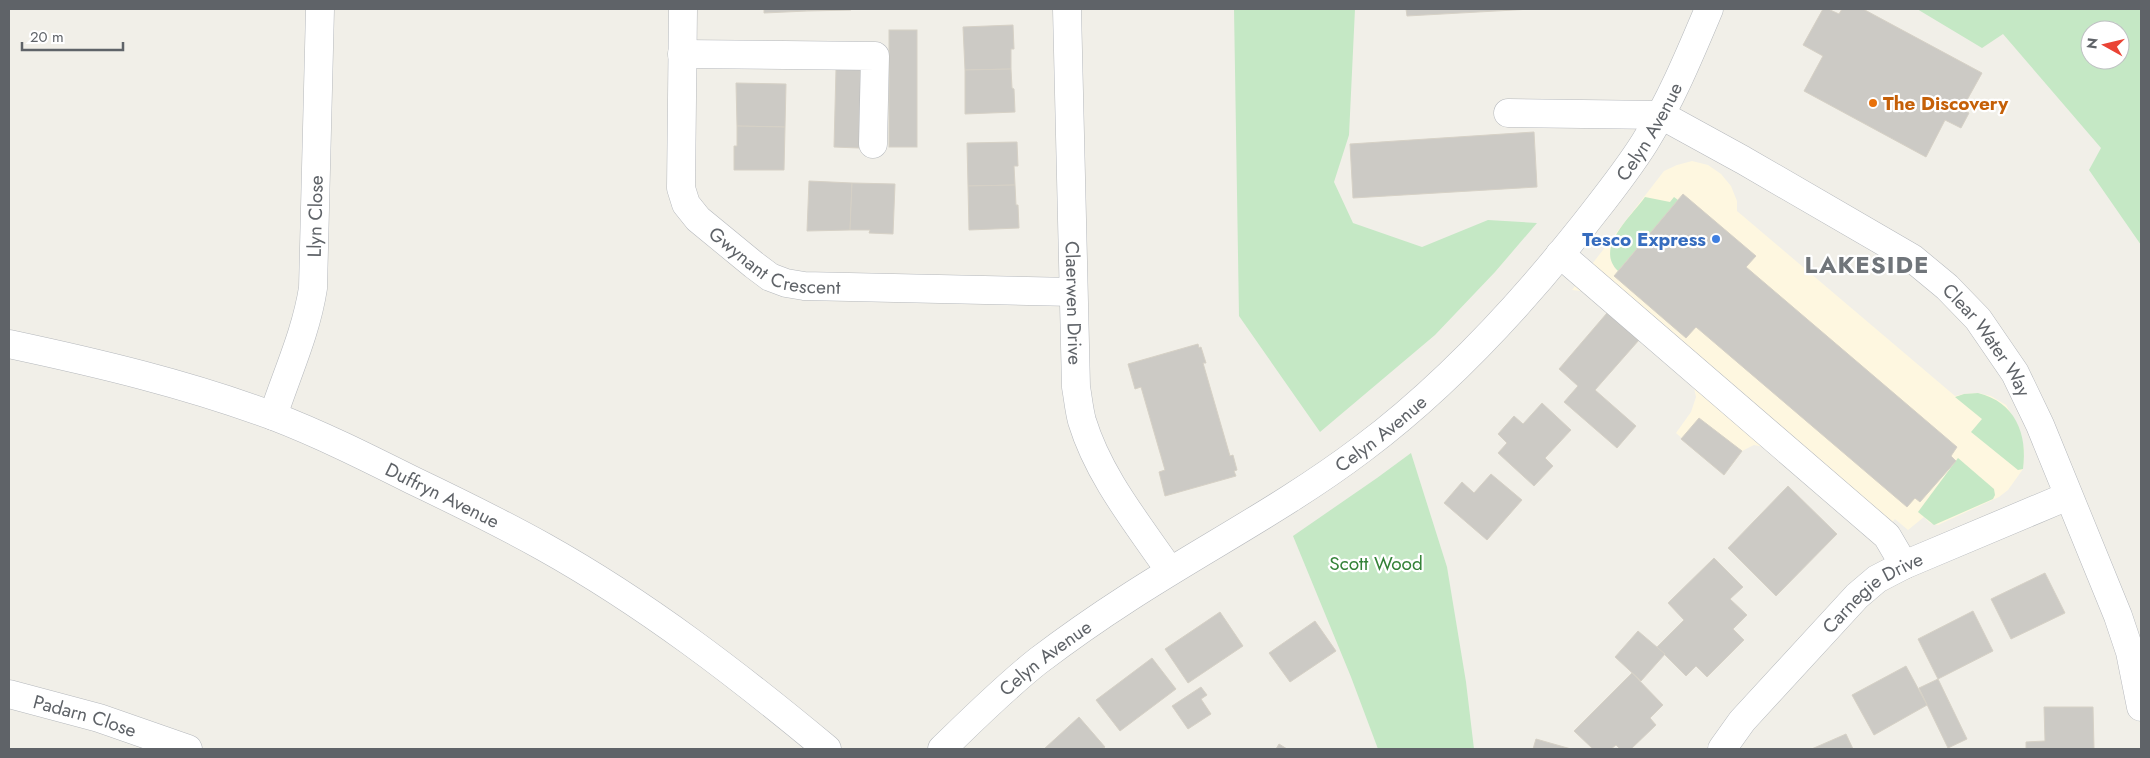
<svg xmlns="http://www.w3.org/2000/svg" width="2150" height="758" font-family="Jost,sans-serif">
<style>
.commercial{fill:#fef7e0}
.green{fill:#c5e8c5;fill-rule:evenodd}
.building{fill:#cccac5;stroke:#d6d1c6}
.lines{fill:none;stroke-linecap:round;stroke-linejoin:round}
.minor-casing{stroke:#b5b8bc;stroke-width:29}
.minor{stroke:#fff;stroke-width:28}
.food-dot{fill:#e8710a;stroke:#fff;stroke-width:2}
.shop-dot{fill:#3f7fe0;stroke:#fff;stroke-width:2}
.labels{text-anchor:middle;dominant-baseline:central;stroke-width:4.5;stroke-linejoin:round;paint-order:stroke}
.food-label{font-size:19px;font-weight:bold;fill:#c56008;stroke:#fff;text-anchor:start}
.street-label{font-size:19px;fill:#5f6368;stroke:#fff}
.shop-label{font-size:19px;font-weight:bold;fill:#366cbe;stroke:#fff;text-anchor:end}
.park-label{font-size:19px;fill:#348238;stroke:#fff}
.district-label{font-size:24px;font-weight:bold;letter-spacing:1px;fill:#70757a;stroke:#fff}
</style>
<rect width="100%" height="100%" fill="#f1efe8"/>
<polygon class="commercial" points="1692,161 1708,165 1721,174 1731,186 1737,201 1737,211 1955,396 1964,394 1978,393 1991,396 2006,405 2015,420 2024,449 2023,469 2008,490 1999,497 1938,525 1930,523 1924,517 1908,530 1895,519 1873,543 1859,525 1764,447 1754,445 1742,451 1724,475 1676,433 1691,412 1696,397 1693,384 1581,291 1572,290 1664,171 1677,165"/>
<g class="green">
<polygon points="1234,9 1355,9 1349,135 1334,182 1353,223 1422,247 1488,220 1537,223 1495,272 1435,335 1320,432 1239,316"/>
<path d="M1917,9H2141V245L2089,170L2101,148L2003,34L1982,48ZM2090,30H2120V60H2090Z"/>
<path d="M1645,197L1670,202L1674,197L1678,200L1618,271C1594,248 1631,217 1645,197Z"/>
<path d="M1978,393C2015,402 2028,434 2023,469L2018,470L1971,432L1982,419L1955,397L1964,394Z"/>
<polygon points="1411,453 1447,567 1466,682 1474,749 1378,749 1351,677 1293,536 1377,478"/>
<polygon points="1958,458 1994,489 1995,495 1993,499 1934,525 1918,512"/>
</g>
<g class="building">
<polygon points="764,9 807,9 807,11 764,13"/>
<polygon points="807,9 851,9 851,10 807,11"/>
<polygon points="1406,9 1532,9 1407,16"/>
<polygon points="1823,9 1828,9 1839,14 1842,9 1863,9 1982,73 1962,109 1969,113 1961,128 1945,120 1926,157 1804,91 1823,56 1803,45"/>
<polygon points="1013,25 1014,49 1011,49 1011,69 965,70 963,27"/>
<rect x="889" y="30" width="28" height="117"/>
<polygon points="836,69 861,69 859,148 834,147"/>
<polygon points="1011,69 1012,88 1014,89 1015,112 965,114 965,70"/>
<polygon points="736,83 786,84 785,127 737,126"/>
<polygon points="737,126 785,127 784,170 734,170 734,146 737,146"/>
<polygon points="1534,132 1537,187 1353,198 1350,144"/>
<polygon points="1017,142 1018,166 1014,166 1015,185 968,186 967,143"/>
<polygon points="809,181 852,183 850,230 807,231"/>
<polygon points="852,183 895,184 893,234 869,233 870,230 850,230"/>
<polygon points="1015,185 1016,205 1018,205 1019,228 969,230 968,186"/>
<polygon points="1683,194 1756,256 1746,267 1957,447 1951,456 1956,461 1920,502 1915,498 1907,507 1696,327 1686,338 1614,276"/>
<polygon points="1607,313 1639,340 1595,390 1636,426 1617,448 1564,402 1578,386 1559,369"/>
<polygon points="1198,344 1199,348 1201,347 1206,363 1203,363 1230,456 1233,455 1237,470 1234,471 1236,476 1165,496 1159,472 1165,470 1141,387 1135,389 1128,364"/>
<polygon points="1542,403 1571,430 1545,458 1553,466 1534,486 1498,453 1507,443 1498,434 1514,416 1523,424"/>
<polygon points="1699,418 1742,451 1724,475 1681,439"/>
<polygon points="1491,474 1522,500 1487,540 1444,503 1462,482 1474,493"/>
<polygon points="1788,486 1837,534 1776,596 1728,548"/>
<polygon points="1714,558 1743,587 1730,599 1747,615 1733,629 1744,640 1707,677 1696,666 1686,676 1657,647 1684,620 1668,603"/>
<polygon points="2045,573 2065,613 2011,639 1991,599"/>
<polygon points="1973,611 1993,651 1938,679 1918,639"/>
<polygon points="1220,612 1243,646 1188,683 1165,649"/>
<polygon points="1315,621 1336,651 1290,682 1269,653"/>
<polygon points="1638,631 1665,654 1641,681 1615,657"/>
<polygon points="1152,658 1176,689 1120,731 1096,700"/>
<polygon points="1906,666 1927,705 1874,735 1852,695"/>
<polygon points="1632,673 1663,705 1650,718 1656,725 1631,749 1620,749 1616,745 1611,749 1593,749 1574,731"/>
<polygon points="1938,679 1967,739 1948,748 1919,688"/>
<polygon points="1201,687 1207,695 1201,699 1211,714 1188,729 1172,706"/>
<polygon points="2044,707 2093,707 2094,749 2026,749 2026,742 2045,741"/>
<polygon points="1079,717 1105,747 1102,749 1044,749"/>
<polygon points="1846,734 1853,749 1811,749 1814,748"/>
<polygon points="1536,739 1571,749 1533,749"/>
<polygon points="1279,744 1287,749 1276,749"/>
</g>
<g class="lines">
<g class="minor-casing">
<g id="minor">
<path id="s1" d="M683,9L681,188L686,204L698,219L754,265L770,277L786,283L804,286L1073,292"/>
<path id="s2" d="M1067,9L1076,387C1078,398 1079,410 1082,421C1099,477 1138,524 1170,571"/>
<polyline points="682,54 875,56 873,144"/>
<path id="s3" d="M1508,113L1661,115L1743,160L1912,258L1947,287L1978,319L2015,373L2040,425L2118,616L2130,652L2141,707"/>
<polyline points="1560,254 1887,536 1904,565"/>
<path id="s4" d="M9,344C98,363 187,384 273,416C320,434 366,457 412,480C456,501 501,523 544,547C646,604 738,675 827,749"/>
<path id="s5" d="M273,416C287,373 306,333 313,288L320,9"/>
<path id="s6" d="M9,694L99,718L188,749"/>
<path id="s7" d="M942,749C973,719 1004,688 1038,661C1067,639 1097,618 1128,598C1205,548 1288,505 1362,449C1446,386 1519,307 1584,225C1605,198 1627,171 1645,142C1671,100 1690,54 1709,9"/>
<path id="s8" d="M1722,749L1742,721L1857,596L1877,579L1904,565L2068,496"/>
</g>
</g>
<use href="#minor" class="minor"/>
</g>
<circle class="food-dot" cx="1873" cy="103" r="5"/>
<circle class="shop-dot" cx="1716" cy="239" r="5"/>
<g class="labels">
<g class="food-label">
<text x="1883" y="103">The Discovery</text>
</g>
<g class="street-label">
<text stroke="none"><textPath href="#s7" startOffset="948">Celyn Avenue</textPath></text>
<text stroke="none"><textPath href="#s5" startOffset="206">Llyn Close</textPath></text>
<text stroke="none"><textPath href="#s1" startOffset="306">Gwynant Crescent</textPath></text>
<text stroke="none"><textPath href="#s2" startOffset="294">Claerwen Drive</textPath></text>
<text stroke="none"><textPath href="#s3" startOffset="554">Clear Water Way</textPath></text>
<text stroke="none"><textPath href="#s7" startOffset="542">Celyn Avenue</textPath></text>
<text stroke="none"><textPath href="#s4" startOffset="461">Duffryn Avenue</textPath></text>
<text stroke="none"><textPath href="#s8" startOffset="219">Carnegie Drive</textPath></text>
<text stroke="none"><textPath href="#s7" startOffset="138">Celyn Avenue</textPath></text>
<text stroke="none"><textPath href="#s6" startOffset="79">Padarn Close</textPath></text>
</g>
<g class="shop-label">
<text x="1706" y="239">Tesco Express</text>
</g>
<g class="park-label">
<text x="1376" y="563">Scott Wood</text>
</g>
<g class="district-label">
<text x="1867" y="264">LAKESIDE</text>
</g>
</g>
<rect width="2150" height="758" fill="none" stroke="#5f6368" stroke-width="20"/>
<g transform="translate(2105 45) rotate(278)"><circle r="24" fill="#ffffff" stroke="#bfc1c3"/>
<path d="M0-4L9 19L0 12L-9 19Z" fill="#ea4335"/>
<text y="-8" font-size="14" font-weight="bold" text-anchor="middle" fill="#5f6368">N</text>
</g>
<path d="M22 42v8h101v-8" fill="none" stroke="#5f6368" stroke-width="2.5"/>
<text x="30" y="42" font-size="15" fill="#5f6368" stroke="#ffffff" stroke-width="4" paint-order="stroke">20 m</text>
</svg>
